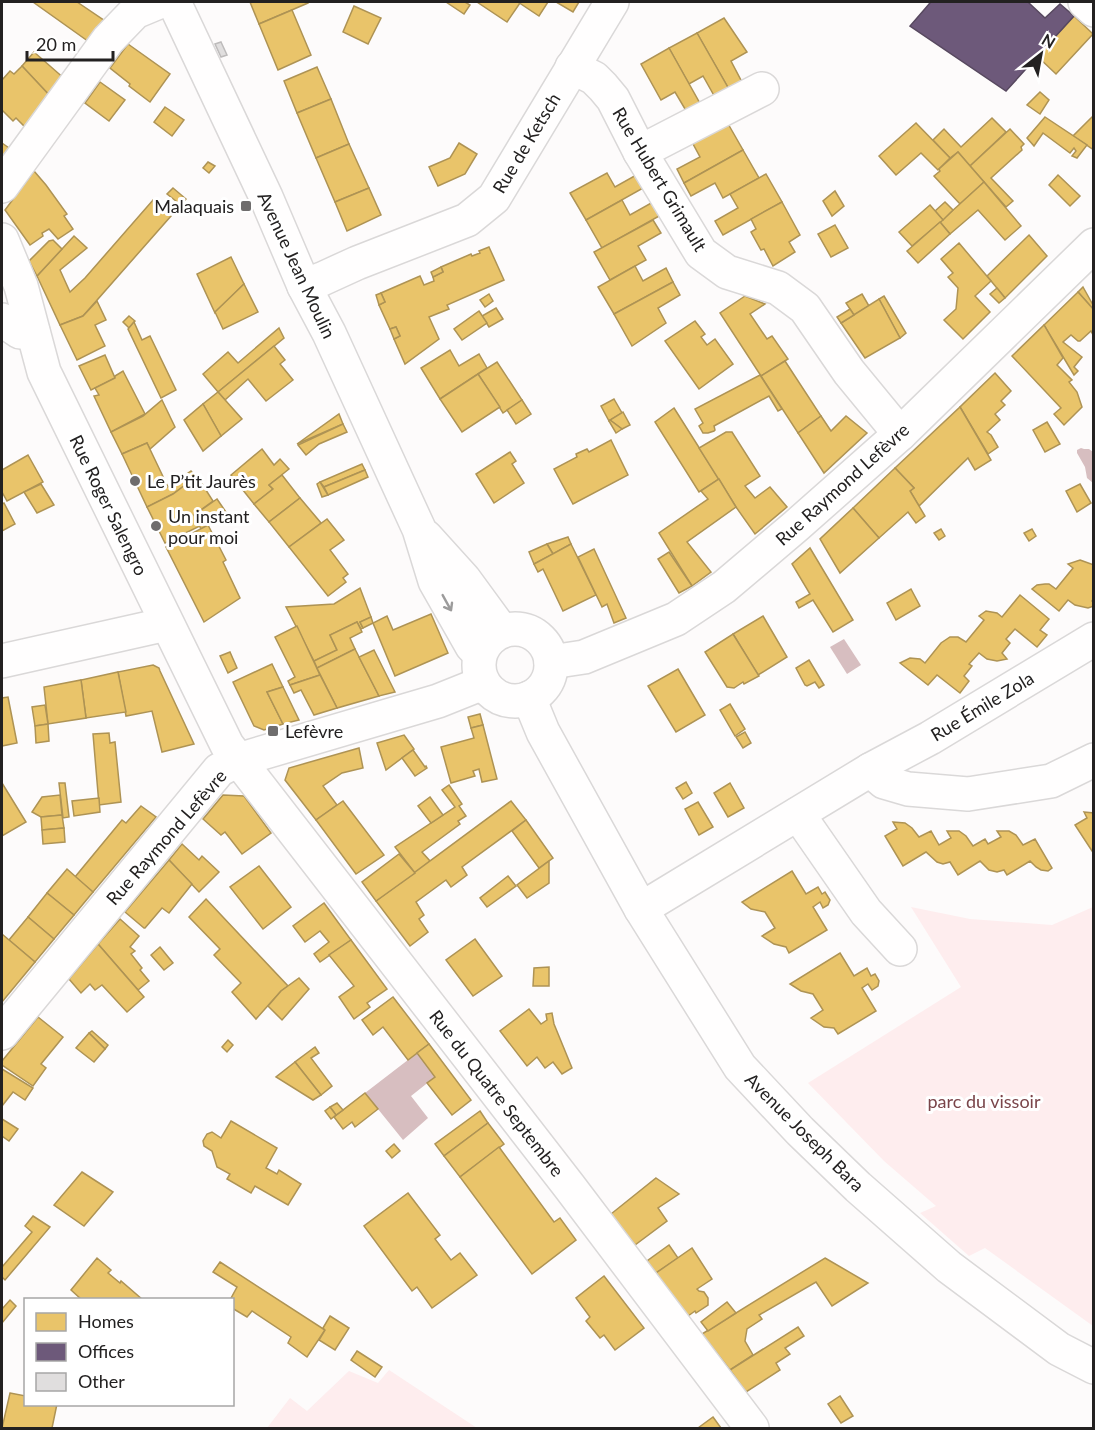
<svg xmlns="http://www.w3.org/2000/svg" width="1095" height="1430" font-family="Lato,sans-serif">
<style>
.green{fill:#feedee}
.water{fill:#d7bec0}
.homes{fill:#e9c46a;stroke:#ae9354;stroke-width:1.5}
.offices{fill:#6d597a;stroke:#57485f;stroke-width:1.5}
.building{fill:#e0dede;stroke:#bdbbbb;stroke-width:1.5}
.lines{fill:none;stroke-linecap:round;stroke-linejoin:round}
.minor-casing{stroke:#dad8d8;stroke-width:36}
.minor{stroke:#fffefe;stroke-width:33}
.oneway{stroke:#9c9b9b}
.poi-dot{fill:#6f6d6d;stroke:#fff;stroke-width:2}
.labels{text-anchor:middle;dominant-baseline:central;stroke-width:6;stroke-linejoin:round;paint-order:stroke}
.street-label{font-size:18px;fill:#232121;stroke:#fff}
.poi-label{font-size:18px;fill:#232121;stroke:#fff;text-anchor:start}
.park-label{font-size:18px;fill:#7a454a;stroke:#fff}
</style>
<rect width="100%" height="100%" fill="#fdfbfb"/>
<g class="green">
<polygon points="911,907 970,919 1052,925 1093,907 1093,1326 985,1248 969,1256 920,1213 936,1206 884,1161 808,1083 961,987"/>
<polygon points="389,1370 477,1428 267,1428 290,1398 307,1411 349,1371 378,1383"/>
</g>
<g class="water">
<polygon points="1081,448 1084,449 1089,449 1093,452 1093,483 1087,478 1085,467 1077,453 1077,450"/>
<polygon points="844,639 861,665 847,674 830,647"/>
<polygon points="417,1053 435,1077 411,1096 428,1118 403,1140 365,1093"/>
</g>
<g class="homes">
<polygon points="33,2 77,2 108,23 92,44"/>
<polygon points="250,2 309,2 308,3 259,24"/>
<polygon points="446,2 465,2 470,5 464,14"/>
<polygon points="477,2 518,2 520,3 507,22"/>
<polygon points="518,2 548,2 539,16"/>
<polygon points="556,2 579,2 573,12"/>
<polygon points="354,6 381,18 368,44 343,32"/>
<polygon points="292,10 311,55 278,70 259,24"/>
<polygon points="1074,16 1093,34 1056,74 1037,56"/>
<polygon points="724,18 747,52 731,61 743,84 730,91 697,33"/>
<polygon points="697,33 730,91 716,99 703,76 689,84 669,48"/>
<polygon points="128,44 170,74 150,102 129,86 130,84 110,68"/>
<polygon points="669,48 702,107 688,114 675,92 661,100 641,64"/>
<polygon points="34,52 66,80 52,98 22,66"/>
<polygon points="22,66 52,98 28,130 16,118 13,121 2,110 2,80 10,71 14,74"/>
<polygon points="317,67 331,99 297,113 284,81"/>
<polygon points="100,82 125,100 109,121 85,103"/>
<polygon points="1040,92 1049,100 1040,114 1027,105"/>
<polygon points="331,99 349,144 316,158 297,113"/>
<polygon points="165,107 184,120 172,136 154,122"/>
<polygon points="1094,115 1094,150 1073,136"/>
<polygon points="1045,117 1087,145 1077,158 1072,156 1076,151 1074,148 1070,153 1043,133 1034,146 1027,138"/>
<polygon points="992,118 1006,132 970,166 958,152 950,158 933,140 944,129 961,147"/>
<polygon points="727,122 743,150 684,183 677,169 700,157 692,142"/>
<polygon points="916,123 950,158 938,170 921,153 896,175 879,156"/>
<polygon points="1010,129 1024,144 1021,147 1022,150 991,178 1013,201 1006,207 970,166"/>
<polygon points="2,143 9,148 2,166"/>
<polygon points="459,143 477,154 465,174 438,186 429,167 450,158"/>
<polygon points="349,144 369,188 335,202 316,158"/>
<polygon points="743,150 759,178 723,198 715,183 691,196 684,183"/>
<polygon points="958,152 984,182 960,204 934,176 940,171 939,169"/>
<polygon points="208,162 215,166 209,173 203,168"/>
<polygon points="34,171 46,185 67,214 64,216 73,229 58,239 49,229 42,233 43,236 30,245 5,210"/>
<polygon points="607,173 615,187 638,174 645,187 586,220 570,193"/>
<polygon points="766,174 782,202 723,235 715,221 738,208 730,194"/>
<polygon points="1058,175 1080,196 1070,206 1049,185"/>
<polygon points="984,182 1021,226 1005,240 978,210 950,234 940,222"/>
<polygon points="173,188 186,199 181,205 167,194"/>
<polygon points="369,188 381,215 347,231 335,202"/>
<polygon points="835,191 844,206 832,216 823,201"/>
<polygon points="153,200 171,216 83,316 60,325 37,276 74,236 87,248 60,270 70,292 85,278"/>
<polygon points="622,200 630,215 653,202 661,215 602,248 586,220"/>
<polygon points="782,202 800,235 789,242 795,252 773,266 764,249 761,250 751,232 756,229 751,219"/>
<polygon points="945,202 953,210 943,220 935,211"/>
<polygon points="930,205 943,220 912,246 899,232"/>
<polygon points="653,220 661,233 638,246 646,260 610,280 594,252"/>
<polygon points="940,222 950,234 918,263 907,251"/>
<polygon points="835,225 848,248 831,257 818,234"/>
<polygon points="1029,235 1047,256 1005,298 987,276"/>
<polygon points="53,240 62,249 37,276 29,261 49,241"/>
<polygon points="959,243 991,281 975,296 990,312 963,339 944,320 956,309 958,288 948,277 953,273 941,259"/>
<polygon points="489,247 504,280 447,305 449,309 429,317 439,339 405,364 394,339 400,336 396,327 390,329 379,305 385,302 381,293 420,276 424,285 434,281 433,277 443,272 441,267 471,254 472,256 480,253 479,251"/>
<polygon points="231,257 244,284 215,313 197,274"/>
<polygon points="635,266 643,281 666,268 673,282 614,314 598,287"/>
<polygon points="441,267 443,272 433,277 431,272"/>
<polygon points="673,282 680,295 658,308 666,323 632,346 614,314"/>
<polygon points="244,284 258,312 223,329 215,312"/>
<polygon points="1083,287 1093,305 1094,310 1078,292"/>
<polygon points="997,288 1005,298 999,303 990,294"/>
<polygon points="1078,292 1094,310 1094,337 1091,331 1080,341 1078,341 1071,335 1063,342 1082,357 1074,367 1078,371 1074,375 1044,325"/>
<polygon points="381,293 385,302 379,305 376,295"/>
<polygon points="489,294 493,301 485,307 480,300"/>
<polygon points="862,294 869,306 854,315 846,303"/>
<polygon points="745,296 765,304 750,314 767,339 772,336 788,359 761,376 720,313"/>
<polygon points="884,296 906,333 900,338 879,299"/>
<polygon points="879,299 900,338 865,358 841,323"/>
<polygon points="97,301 106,320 95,325 105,346 77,360 60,325 83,316"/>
<polygon points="496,308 503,319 489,327 482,316"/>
<polygon points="850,309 854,315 841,323 837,317"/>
<polygon points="479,311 487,323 462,340 454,329"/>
<polygon points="129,316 135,321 129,328 123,322"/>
<polygon points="695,321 705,334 701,337 707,345 715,339 733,364 699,389 665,341"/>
<polygon points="134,322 142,340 150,336 176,390 161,398 128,329"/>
<polygon points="1044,325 1063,358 1057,365 1072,380 1069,382 1077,392 1082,407 1064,425 1054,414 1061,408 1012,356"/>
<polygon points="396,327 400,336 394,339 390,329"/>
<polygon points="279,328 284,338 218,392 203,374 228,352 238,363"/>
<polygon points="274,346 285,360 280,364 293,380 266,401 248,379 225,400 218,392"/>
<polygon points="450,350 459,366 479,354 487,368 440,399 421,368"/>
<polygon points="105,355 115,378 91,390 79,366"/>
<polygon points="785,361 821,416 798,433 761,376"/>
<polygon points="497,362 522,400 503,413 478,374"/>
<polygon points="123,371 145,414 111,432 94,396 99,395 95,388 115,378 115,376"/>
<polygon points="995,373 1011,391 1001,401 1005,405 995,414 1000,420 987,432 991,435 998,447 988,454 960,407"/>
<polygon points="478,374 500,407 462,432 440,399"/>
<polygon points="760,375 782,409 778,411 769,396 714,426 715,430 714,431 708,433 703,433 699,426 703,423 695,409"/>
<polygon points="218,392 242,419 221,436 203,404"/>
<polygon points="614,399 622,413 609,421 601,406"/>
<polygon points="162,400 175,427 150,449 147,443 122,454 111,432 143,416"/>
<polygon points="522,400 531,414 516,424 507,410"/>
<polygon points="203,404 221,436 203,451 184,420"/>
<polygon points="960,407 991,460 975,470 968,458 919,506 910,491 914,488 895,468"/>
<polygon points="674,408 719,479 699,492 655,422"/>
<polygon points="623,412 630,425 622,429 610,420"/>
<polygon points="339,414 343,424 297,444"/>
<polygon points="821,416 831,431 846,416 867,433 824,473 798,433"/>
<polygon points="610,420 622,429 616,433 609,421"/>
<polygon points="1047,422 1060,444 1045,452 1033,430"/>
<polygon points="343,424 347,432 319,444 306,455 298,445"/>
<polygon points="726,432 732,432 760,476 745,486 755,498 770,487 787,507 755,534 736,507 699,448"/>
<polygon points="611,440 628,475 573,504 554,469 577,457 576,454 587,449 589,452"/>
<polygon points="147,443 168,487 191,471 196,477 173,494 147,507 122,454"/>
<polygon points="262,449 274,465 280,459 289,469 269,485 273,489 254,504 231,475"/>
<polygon points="510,452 516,461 512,464 524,483 494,503 476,474"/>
<polygon points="28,455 43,482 7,501 2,492 2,470"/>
<polygon points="362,464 365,470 324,487 320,482"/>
<polygon points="895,468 914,488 910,491 925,516 916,523 908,512 879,538 853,508"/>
<polygon points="365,470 368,477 328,495 324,487"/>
<polygon points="282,475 300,498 269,522 254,504 273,489 269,485"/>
<polygon points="197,476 213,501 194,515 200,526 165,543 147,507 173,494"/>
<polygon points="719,479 736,507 687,542 711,572 692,586 659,533 708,499 701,491"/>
<polygon points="320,482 328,495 322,497 317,484"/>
<polygon points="41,484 54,505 37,513 24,492"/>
<polygon points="1080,484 1091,503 1077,512 1066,491"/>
<polygon points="300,498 321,523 289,547 269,522"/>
<polygon points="217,499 228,515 201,529 194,515"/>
<polygon points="4,503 15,524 2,531 2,504"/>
<polygon points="853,508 879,538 840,573 820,539"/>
<polygon points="327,519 344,540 330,550 348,574 343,578 346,582 328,596 289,547"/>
<polygon points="208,525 226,560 223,562 240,598 204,622 166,547"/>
<polygon points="941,529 945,536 939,540 934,533"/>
<polygon points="1032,529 1036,536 1029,541 1024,533"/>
<polygon points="568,537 571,544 553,554 547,544"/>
<polygon points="547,544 553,554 534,564 529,552"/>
<polygon points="571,544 596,595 563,611 543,569 538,572 534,564"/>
<polygon points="810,548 853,620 833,632 813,600 799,608 796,602 810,594 792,564"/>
<polygon points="594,549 626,618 614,623 607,604 602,607 578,557"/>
<polygon points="669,552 692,586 679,593 658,559"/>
<polygon points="1080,560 1094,565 1094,598 1092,601 1094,602 1094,606 1088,608 1075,605 1068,600 1059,611 1032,589 1037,585 1045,584 1049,584 1056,589 1073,568 1068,564"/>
<polygon points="360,588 371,617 360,622 363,628 361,629 357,622 330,635 337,650 314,661 286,607 334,604"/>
<polygon points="911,589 920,606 896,620 887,603"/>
<polygon points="1020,595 1049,619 1040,630 1047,635 1037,647 1015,629 1006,639 1010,643 1002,653 1007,659 997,661 987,659 979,653 969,664 972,666 964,676 969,681 960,693 937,675 928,685 900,663 910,658 920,659 925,663 941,643 950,637 958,637 966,642 984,620 979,616 986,611 997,613 1002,617"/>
<polygon points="431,614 448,653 395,676 373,623 387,616 393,630"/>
<polygon points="763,616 787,657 758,675 733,634"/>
<polygon points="371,617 373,623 363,628 360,622"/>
<polygon points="357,622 362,632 350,638 355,649 317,668 314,661 337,650 330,635"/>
<polygon points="297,626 320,675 290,685 288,681 295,677 275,637"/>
<polygon points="733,634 759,676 744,684 743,682 734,688 727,687 705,652"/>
<polygon points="355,649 379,696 337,708 317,668"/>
<polygon points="374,650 395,692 379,696 359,657"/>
<polygon points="230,652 237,668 228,673 220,656"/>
<polygon points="809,660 824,685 819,688 815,682 807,686 805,685 796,668"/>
<polygon points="272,664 283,687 267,692 283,724 264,730 254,726 233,682"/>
<polygon points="153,665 159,668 160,671 194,744 162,752 152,711 126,716 118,672"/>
<polygon points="678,669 705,715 676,732 648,686"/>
<polygon points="118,672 126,712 86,718 81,680"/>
<polygon points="320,675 337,708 314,715 301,690 294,693 290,685"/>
<polygon points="81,680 86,718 48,724 44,687"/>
<polygon points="283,687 299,720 283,724 267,692"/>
<polygon points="8,697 17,743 2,746 2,698"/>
<polygon points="730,704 745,729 735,736 720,710"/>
<polygon points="45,705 48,724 35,726 32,707"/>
<polygon points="480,714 483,725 471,728 468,717"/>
<polygon points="48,724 49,741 36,743 35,726"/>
<polygon points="483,725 497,779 482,782 479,769 473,771 475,776 451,783 441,747 474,738 471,728"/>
<polygon points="745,732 751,743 743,748 736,737"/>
<polygon points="109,733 110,743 115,742 121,802 99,805 93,734"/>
<polygon points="404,735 414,749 386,770 377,743"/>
<polygon points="359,748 363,768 342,773 323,786 337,805 316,820 285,780 289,768"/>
<polygon points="413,750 425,767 426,766 427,768 415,776 402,758"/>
<polygon points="686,782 692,793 683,799 676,788"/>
<polygon points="2,783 26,822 2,836"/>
<polygon points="59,783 65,783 69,817 63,818"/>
<polygon points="730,783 744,808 728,817 714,793"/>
<polygon points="449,785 462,804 459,806 466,816 458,821 460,824 422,852 430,861 415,873 395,847 455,807 442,790"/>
<polygon points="60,795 62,815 41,817 32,812 42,797"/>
<polygon points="223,795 244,796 271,833 242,854 225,832 221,835 203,819"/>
<polygon points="430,797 443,815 431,823 418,806"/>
<polygon points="99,798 100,812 74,816 72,801"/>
<polygon points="343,801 384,855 356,874 316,820"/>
<polygon points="511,801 526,820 462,867 467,875 451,887 446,880 416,902 424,915 419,919 428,932 410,946 376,901"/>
<polygon points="698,802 713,827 699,835 685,809"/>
<polygon points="141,806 156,817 93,892 75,877 122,820 126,823"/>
<polygon points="1084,812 1094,813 1094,854 1075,825 1087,818"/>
<polygon points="62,815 64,828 42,830 41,817"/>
<polygon points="526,820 553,858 539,868 512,831"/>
<polygon points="893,822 905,823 912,828 919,837 931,831 939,845 951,838 947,831 959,831 966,836 973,846 985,839 988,844 1001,837 997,831 1009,831 1016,835 1023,845 1035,839 1052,868 1048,871 1041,870 1036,867 1030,861 1007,875 1004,870 997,872 989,870 980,861 958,875 950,862 943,864 937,862 926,852 903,866 885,836 897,829"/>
<polygon points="64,828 65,842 43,844 42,830"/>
<polygon points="182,844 199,860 202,856 219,872 199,892 169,860"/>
<polygon points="399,854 415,873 376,901 362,882"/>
<polygon points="169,860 192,884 169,913 162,908 145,928 144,928 125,912"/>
<polygon points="549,861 549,883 527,898 517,885"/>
<polygon points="259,866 291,907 263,929 230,887"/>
<polygon points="67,869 93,892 74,915 47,893"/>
<polygon points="792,871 806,894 818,887 822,894 825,892 830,900 828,905 823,908 820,902 813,907 827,930 789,953 786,947 774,944 762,936 775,928 765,912 751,909 742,902"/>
<polygon points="508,876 516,886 487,907 480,898"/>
<polygon points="47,893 74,915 54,939 28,917"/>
<polygon points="206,899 288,986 281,991 256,1019 232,992 241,983 214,955 220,949 189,917"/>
<polygon points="324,903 351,940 320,962 314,954 329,942 320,931 305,942 293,926"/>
<polygon points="28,917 54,939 35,962 9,940"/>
<polygon points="120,919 139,936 130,947 135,951 131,954 142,968 140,970 149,981 138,990 98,944"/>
<polygon points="2,934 35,962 2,1002"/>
<polygon points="475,939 502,976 473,996 446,960"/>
<polygon points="351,940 387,989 367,1003 370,1007 354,1019 339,997 354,986 329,955"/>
<polygon points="98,944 144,997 127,1012 102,985 95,990 90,984 81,993 69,979"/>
<polygon points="160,947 173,963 164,970 151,955"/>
<polygon points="840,953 854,976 867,968 871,976 875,974 879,981 878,986 872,990 868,984 862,988 876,1011 838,1034 834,1028 824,1027 811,1018 823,1010 813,994 801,991 790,984"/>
<polygon points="549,967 549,986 533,986 534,968"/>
<polygon points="299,978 309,989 282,1020 268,1006 281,991"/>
<polygon points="393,997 429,1044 408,1060 383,1027 373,1035 362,1020"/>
<polygon points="529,1009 541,1024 547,1020 546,1014 552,1013 554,1024 572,1068 562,1074 553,1062 545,1068 537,1057 527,1066 500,1031"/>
<polygon points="38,1017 63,1037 41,1064 46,1068 33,1086 2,1065 2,1061"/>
<polygon points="92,1031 108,1045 105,1049 89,1033"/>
<polygon points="89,1033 105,1049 94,1062 76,1048"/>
<polygon points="228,1040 233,1045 227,1052 222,1047"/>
<polygon points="429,1044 471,1100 452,1115 427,1083 435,1077 417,1053"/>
<polygon points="315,1047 319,1053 311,1058 332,1086 321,1095 295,1062"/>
<polygon points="295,1062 321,1095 313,1100 276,1077"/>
<polygon points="2,1069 33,1088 25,1100 13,1092 2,1106"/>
<polygon points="365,1093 378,1109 355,1127 352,1122 343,1129 334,1117"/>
<polygon points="337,1103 343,1110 336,1115 330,1107"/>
<polygon points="330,1107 336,1115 331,1119 325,1111"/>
<polygon points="480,1111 488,1123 444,1156 435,1144"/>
<polygon points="2,1119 18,1129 9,1141 2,1136"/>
<polygon points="231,1121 277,1148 266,1168 277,1174 279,1170 301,1184 288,1205 255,1186 251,1193 227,1179 230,1174 217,1167 212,1151 204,1146 203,1141 207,1134 212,1132 221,1138"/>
<polygon points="488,1123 504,1144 460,1177 444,1156"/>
<polygon points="394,1144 400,1151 392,1158 386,1151"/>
<polygon points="499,1147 554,1222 560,1218 576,1240 532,1274 460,1177"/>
<polygon points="82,1172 113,1192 84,1226 54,1205"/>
<polygon points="656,1178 679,1194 658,1208 667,1221 635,1245 611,1214"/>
<polygon points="408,1193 440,1235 435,1239 451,1260 460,1253 477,1275 432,1308 417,1287 412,1291 364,1226"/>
<polygon points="33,1216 50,1227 5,1280 2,1277 2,1267 32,1232 25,1226"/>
<polygon points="669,1245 678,1258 656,1273 647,1261"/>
<polygon points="692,1248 712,1279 697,1289 699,1291 704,1292 708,1298 708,1305 696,1313 695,1311 688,1316 656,1273"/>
<polygon points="97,1258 111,1270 108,1273 120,1283 121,1281 143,1300 82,1300 71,1290"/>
<polygon points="825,1258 868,1283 832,1306 816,1282 759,1315 762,1319 747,1329 745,1341 753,1355 730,1370 702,1334"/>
<polygon points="220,1262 325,1330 307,1357 288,1343 291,1337 252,1311 247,1317 232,1308 232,1300 230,1300 237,1287 213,1272"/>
<polygon points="604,1276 644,1328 615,1350 604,1335 600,1338 586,1321 590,1317 576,1298"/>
<polygon points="10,1300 16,1306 2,1323 2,1309"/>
<polygon points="727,1302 736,1313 708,1331 701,1322"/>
<polygon points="330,1316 349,1328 335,1350 319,1340 325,1330 323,1328"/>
<polygon points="798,1327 804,1336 785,1348 790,1354 776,1363 780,1370 746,1392 730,1370"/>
<polygon points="357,1351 382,1367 375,1377 351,1360"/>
<polygon points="10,1393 26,1396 26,1404 57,1404 52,1428 2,1428"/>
<polygon points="840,1396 853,1416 841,1423 828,1404"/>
<polygon points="713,1417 721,1428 698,1428"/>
</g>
<polygon class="offices" points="928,2 1031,2 1029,3 1045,18 1060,4 1074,16 1006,91 910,26 930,3"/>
<polygon class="building" points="221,42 227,55 221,57 215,44"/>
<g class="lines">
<g class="minor-casing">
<g id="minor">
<polyline points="174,2 266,197 304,286 329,333 419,529 435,581 472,646 480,654"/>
<polyline points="1085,2 1094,10"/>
<polyline points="572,67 594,78 603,87 613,99 640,152 701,253 727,272 778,288 805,308 849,372 900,434"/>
<polyline points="640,152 762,89"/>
<polyline points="2,186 108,40 135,12 159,2"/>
<polyline points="2,240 21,286 44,372 227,745 569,1186 752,1428"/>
<polyline points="304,286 322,279 357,263 467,220 494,198 612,2"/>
<polyline points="2,320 20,332 33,332"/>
<polyline points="426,537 464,579 502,631"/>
<circle cx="515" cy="665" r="36"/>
<polyline points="2,661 167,624"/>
<polyline points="551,662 584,657 676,619 724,587 796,526 900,434 1094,245"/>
<polyline points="529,698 543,732 641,909 740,1067 800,1131 858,1187 949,1267 1059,1349 1094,1367"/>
<polyline points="870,770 884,782 908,789 968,794 1051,781 1094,760"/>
<polyline points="798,814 866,912 900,949"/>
<polyline points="641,909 870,770 930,738 1094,639"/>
<polyline points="2,1033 219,770 238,760 438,701 483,683"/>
</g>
</g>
<use href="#minor" class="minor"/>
</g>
<defs><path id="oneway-shaft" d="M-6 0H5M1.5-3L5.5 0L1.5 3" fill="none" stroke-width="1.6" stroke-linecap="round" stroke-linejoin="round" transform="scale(1.5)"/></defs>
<use class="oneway" href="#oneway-shaft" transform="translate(447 603) rotate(61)"/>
<g class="poi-dot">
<rect x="240" y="200" width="12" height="12" rx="3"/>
<circle cx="135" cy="481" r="6"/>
<circle cx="156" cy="526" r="6"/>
<rect x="267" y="725" width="12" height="12" rx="3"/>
</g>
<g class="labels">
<g class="street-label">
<text transform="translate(526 143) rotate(-59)">Rue de Ketsch</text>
<text transform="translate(660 179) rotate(59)">Rue Hubert Grimault</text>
<text transform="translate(297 265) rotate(65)">Avenue Jean Moulin</text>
<text transform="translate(842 484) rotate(-42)">Rue Raymond Lefèvre</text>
<text transform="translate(109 505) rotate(64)">Rue Roger Salengro</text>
<text transform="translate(982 706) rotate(-31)">Rue Émile Zola</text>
<text transform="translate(166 837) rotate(-49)">Rue Raymond Lefèvre</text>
<text transform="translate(497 1093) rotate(52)">Rue du Quatre Septembre</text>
<text transform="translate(805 1132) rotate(45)">Avenue Joseph Bara</text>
</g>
<g class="poi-label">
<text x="234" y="206" text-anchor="end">Malaquais</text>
<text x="147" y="481">Le P’tit Jaurès</text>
<text x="168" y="516">Un instant<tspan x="168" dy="21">pour moi</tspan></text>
<text x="285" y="731">Lefèvre</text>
</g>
<g class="park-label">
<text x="984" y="1101">parc du vissoir</text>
</g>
</g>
<rect width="1095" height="1430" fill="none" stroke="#232121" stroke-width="6"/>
<rect x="24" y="1298" width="210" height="108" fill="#ffffff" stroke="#a7a6a6" stroke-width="1.5"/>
<rect x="36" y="1313" width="30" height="18" fill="#e9c46a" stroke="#a7a6a6" stroke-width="1.5"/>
<text x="78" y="1328" font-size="18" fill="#232121">Homes</text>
<rect x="36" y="1343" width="30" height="18" fill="#6d597a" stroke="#a7a6a6" stroke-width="1.5"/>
<text x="78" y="1358" font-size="18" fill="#232121">Offices</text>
<rect x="36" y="1373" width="30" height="18" fill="#e0dede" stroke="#a7a6a6" stroke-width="1.5"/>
<text x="78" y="1388" font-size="18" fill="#232121">Other</text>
<g transform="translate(1041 54) rotate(31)" stroke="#ffffff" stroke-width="4.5" paint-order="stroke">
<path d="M0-4.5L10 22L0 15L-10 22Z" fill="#232121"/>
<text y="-9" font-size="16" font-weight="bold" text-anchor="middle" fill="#232121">N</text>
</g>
<path d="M27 51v9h86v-9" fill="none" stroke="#232121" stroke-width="3"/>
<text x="36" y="51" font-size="18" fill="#232121" stroke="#ffffff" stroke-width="4.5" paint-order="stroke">20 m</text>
</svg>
